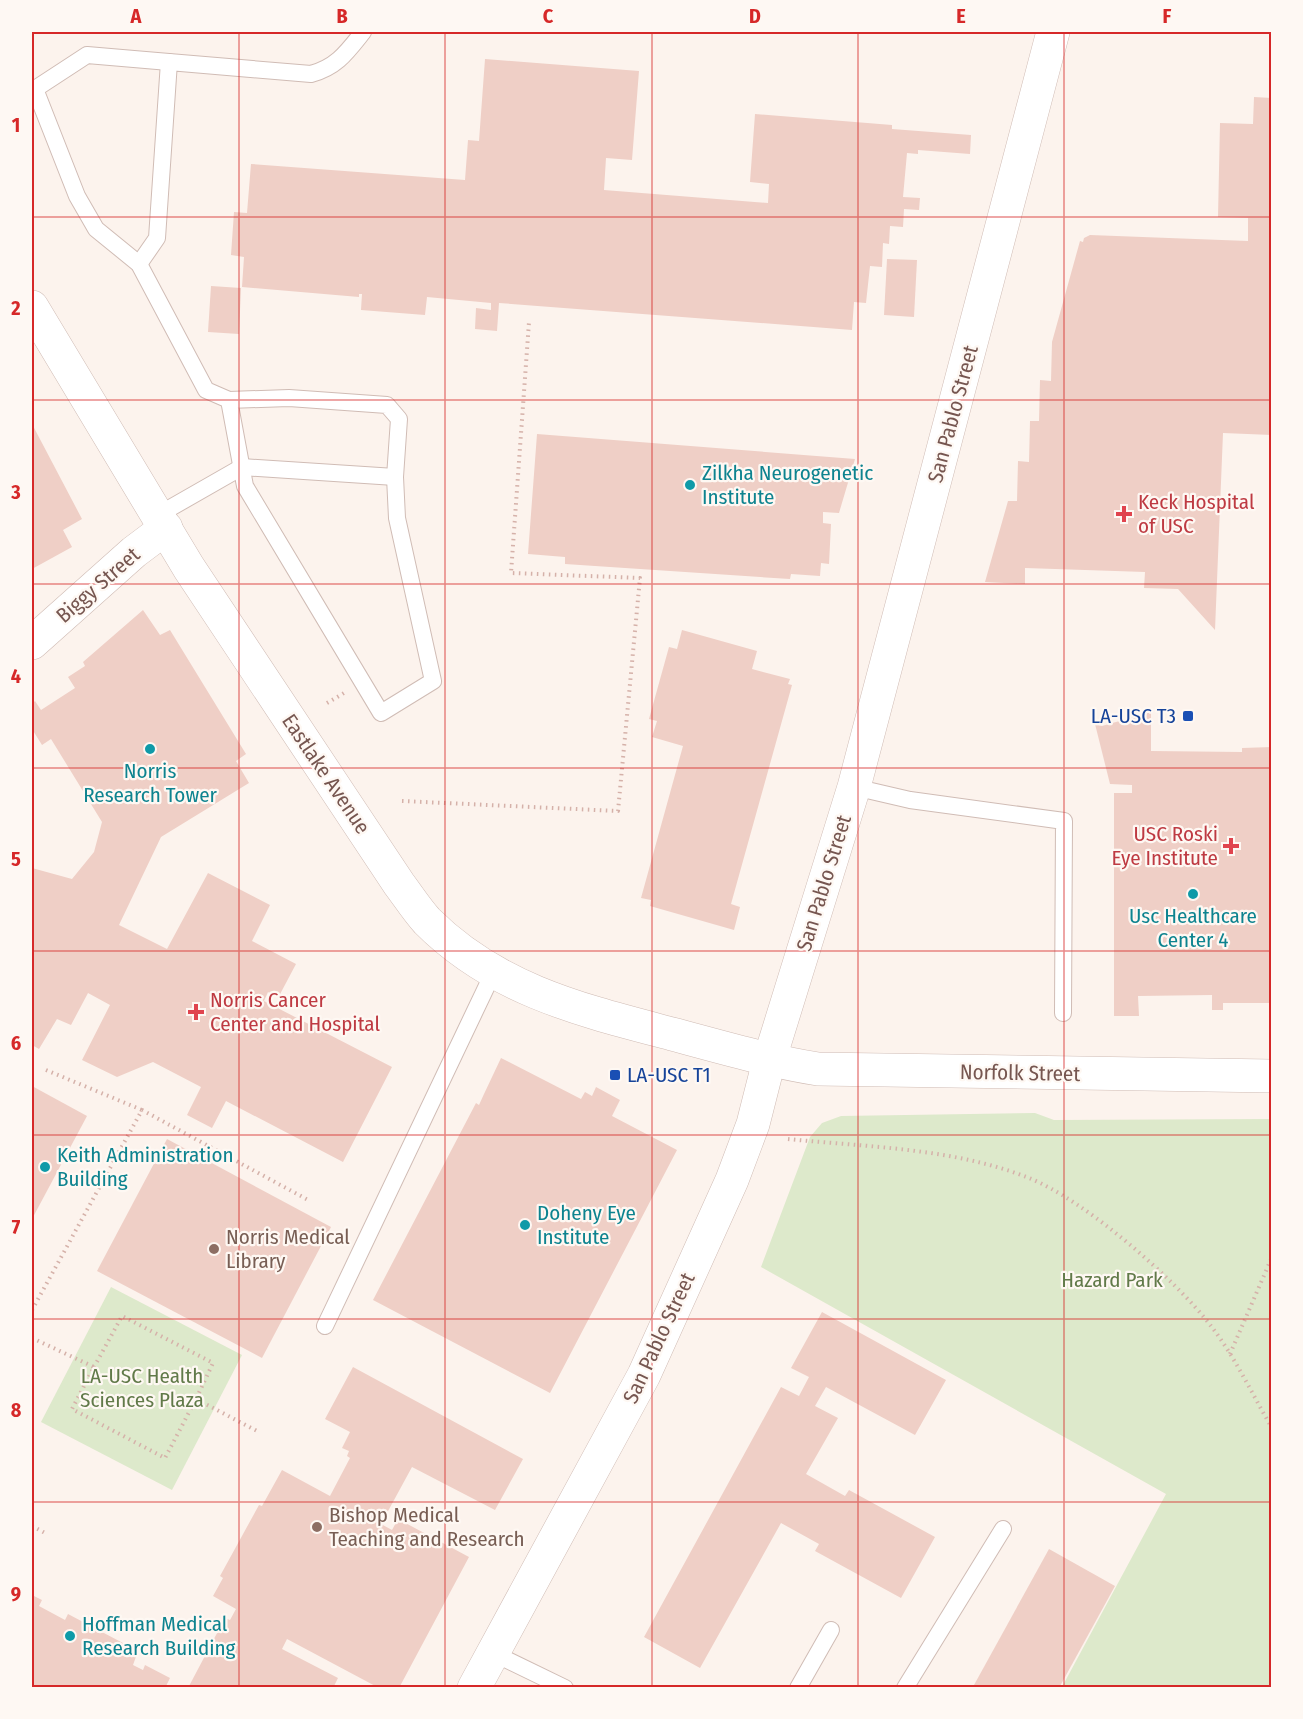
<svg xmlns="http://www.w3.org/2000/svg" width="1303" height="1719" font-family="'Fira Sans Condensed',sans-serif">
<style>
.green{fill:#dde9cb}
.building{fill:#efcfc6}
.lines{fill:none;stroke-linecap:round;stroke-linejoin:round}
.service-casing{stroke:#d0bcb5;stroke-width:18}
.minor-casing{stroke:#d0bcb5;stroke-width:34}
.tertiary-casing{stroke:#d0bcb5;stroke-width:34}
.path{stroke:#d5b1a9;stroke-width:4;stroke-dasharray:1.5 4.5;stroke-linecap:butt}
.service{stroke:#fff;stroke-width:16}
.minor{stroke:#fff;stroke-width:33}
.tertiary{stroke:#fff;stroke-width:33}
.grid{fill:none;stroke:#d62828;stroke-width:1.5;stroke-opacity:0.55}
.culture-dot{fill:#0f9aa8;stroke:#fef8f3;stroke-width:2}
.health-dot{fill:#e0444e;stroke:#fef8f3;stroke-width:2}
.transit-dot{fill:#1a4fb4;stroke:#fef8f3;stroke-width:2}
.education-dot{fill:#8d6e63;stroke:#fef8f3;stroke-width:2}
.labels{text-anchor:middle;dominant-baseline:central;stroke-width:4.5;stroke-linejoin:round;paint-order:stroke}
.street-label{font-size:21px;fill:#765650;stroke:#fef8f3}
.culture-label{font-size:21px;fill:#0d838f;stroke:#fef8f3;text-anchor:start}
.health-label{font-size:21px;fill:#be3a42;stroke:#fef8f3;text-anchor:start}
.transit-label{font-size:21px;fill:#164399;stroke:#fef8f3;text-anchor:end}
.education-label{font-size:21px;fill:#785e54;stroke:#fef8f3;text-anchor:start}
.park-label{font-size:21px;fill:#617a49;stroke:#fef8f3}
.neatline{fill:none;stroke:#d62828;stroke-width:2}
.grid-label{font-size:20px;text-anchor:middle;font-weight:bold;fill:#d62828}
</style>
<rect width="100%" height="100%" fill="#fcf3ed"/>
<g class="green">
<polygon points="1035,1113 1054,1120 1271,1119 1271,1687 1062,1687 1166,1494 761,1267 810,1137 822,1123 841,1116"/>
<polygon points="111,1287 242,1355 172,1490 41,1422"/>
</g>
<g class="building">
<polygon points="485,59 639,71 632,160 606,158 604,190 768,203 769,184 750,182 755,114 892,125 892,129 971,135 970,154 918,150 918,154 907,153 903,197 920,198 919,210 904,209 903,227 890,226 889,244 883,243 882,267 870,266 866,303 854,302 852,330 499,303 497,331 475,329 476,308 491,310 491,303 427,297 425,315 361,310 362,294 359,294 359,297 242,287 244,257 231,255 234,212 247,213 251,164 465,180 468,140 479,141"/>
<polygon points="1254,97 1272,98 1272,435 1223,433 1215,630 1178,589 1144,588 1145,572 1025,568 1025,584 985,582 1008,501 1017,501 1018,461 1029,462 1030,421 1039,421 1040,380 1051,381 1052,342 1080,241 1083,242 1084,238 1090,235 1248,241 1248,218 1218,217 1220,123 1253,124"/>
<polygon points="887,259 917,260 914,317 884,315"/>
<polygon points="211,286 241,288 239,334 208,332"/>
<polygon points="32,424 82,519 63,530 72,547 32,569"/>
<polygon points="537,434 855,459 839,513 823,512 823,523 831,524 829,564 821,563 820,576 791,574 790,579 565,564 565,557 528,554"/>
<polygon points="143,610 160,635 170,630 246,754 236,761 249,783 161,837 119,925 167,949 208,873 270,905 252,941 296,964 278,998 268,992 264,1001 392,1067 343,1162 226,1101 212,1128 187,1115 201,1087 153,1062 117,1077 82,1060 110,1005 88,993 71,1025 57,1019 39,1049 32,1045 32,868 72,879 94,852 102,822 51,739 42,745 32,729 32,704 35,701 41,710 75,688 68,677 85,666 83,662"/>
<polygon points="682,630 757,651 752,669 790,679 788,684 792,685 731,904 740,907 734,930 650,906 651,900 641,898 683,746 652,737 657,721 649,719 669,647 677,649"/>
<polygon points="1151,712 1151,751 1242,752 1242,748 1272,747 1272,1003 1223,1003 1223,1010 1212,1010 1212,995 1138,996 1139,1016 1114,1016 1114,793 1132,793 1132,785 1110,784 1095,724 1102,726"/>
<polygon points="501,1058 581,1099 585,1092 592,1096 596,1087 620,1100 612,1116 677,1150 550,1393 373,1300 476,1103 479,1105 484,1094"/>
<polygon points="32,1086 87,1116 32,1219"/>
<polygon points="167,1139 331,1227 262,1358 97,1271"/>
<polygon points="822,1312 946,1380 915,1435 826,1387 815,1406 838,1418 806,1474 845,1496 849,1490 935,1537 901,1598 815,1551 819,1544 781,1523 700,1668 644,1637 781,1387 799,1396 809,1377 791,1368"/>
<polygon points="353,1367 523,1459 495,1510 412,1467 381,1524 392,1530 398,1519 469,1557 399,1688 379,1688 287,1639 282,1649 338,1678 333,1688 188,1688 225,1618 230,1620 236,1609 213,1596 223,1578 220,1576 259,1505 262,1506 282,1470 330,1496 350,1458 347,1456 349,1451 342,1448 350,1432 325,1419"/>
<polygon points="1049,1549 1115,1586 1059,1688 978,1688 974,1685"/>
<polygon points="32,1595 42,1600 39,1606 65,1620 68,1614 138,1651 133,1665 143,1670 145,1665 170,1678 165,1688 32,1688"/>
</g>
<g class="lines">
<g class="service-casing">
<g id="service">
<polyline points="169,62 87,55 35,89 77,196 96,229 139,264 206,390 229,400 245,486 381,713 433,681 397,518 395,477 399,419 387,405 289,398 229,400"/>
<path d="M139,264L157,238L169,62L311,74C337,67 347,52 363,32"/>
<polyline points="158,515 242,467 395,477"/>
<polyline points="854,787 910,800 1064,821 1063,1013"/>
<polyline points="325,1326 494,971"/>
<polyline points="493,1653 565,1688"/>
<polyline points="798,1688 831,1630"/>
<polyline points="905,1688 1003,1529"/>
</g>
</g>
<g class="minor-casing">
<g id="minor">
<polyline points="32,643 134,552 166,528"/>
<polyline points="474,1688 644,1375 732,1180 753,1124 769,1061 854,787 1053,32"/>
</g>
</g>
<g class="tertiary-casing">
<path id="tertiary" d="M32,307L189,568L399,884C408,896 417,910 427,921C496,990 581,1010 672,1034C721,1047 768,1061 818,1069L1272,1076"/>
</g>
<g class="path">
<polyline points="327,703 344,693"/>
<polyline points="402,801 618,811 640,578 511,573 529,322"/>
<polyline points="46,1070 142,1110"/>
<path d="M788,1139C867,1147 954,1148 1029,1178C1086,1201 1174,1278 1211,1326C1235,1357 1252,1394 1272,1428"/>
<polyline points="32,1310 142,1110 310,1201"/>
<polyline points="32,1338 94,1367 72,1409 165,1458 196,1399 257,1431"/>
<polyline points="1230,1354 1272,1257"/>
<polyline points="94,1367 122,1316 213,1363 196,1399"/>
<polyline points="32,1526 47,1534"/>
</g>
<use href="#service" class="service"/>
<use href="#minor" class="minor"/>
<use href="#tertiary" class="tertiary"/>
</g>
<path class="grid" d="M239,32V1688M445,32V1688M652,32V1688M858,32V1688M1064,32V1688M32,217H1272M32,400H1272M32,584H1272M32,768H1272M32,951H1272M32,1135H1272M32,1319H1272M32,1502H1272"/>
<g class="culture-dot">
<circle cx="690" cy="485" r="6"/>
<circle cx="150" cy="749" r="6"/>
<circle cx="1193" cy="894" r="6"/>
<circle cx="45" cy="1167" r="6"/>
<circle cx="525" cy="1225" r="6"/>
<circle cx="70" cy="1636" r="6"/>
</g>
<g class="health-dot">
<path d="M1121 505h6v6h6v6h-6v6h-6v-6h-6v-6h6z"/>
<path d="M1228 837h6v6h6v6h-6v6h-6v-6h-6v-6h6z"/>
<path d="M193 1003h6v6h6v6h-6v6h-6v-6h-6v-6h6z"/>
</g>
<g class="transit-dot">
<rect x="1182" y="710" width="12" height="12" rx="3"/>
<rect x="609" y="1069" width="12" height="12" rx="3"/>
</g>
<g class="education-dot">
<circle cx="214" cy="1249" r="6"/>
<circle cx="317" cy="1527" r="6"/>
</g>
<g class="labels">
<g class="street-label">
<text transform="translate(953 414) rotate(-75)">San Pablo Street</text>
<text transform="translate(98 585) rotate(-41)">Biggy Street</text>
<text transform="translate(326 774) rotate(56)">Eastlake Avenue</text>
<text transform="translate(824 883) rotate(-73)">San Pablo Street</text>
<text transform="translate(1020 1073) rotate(1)">Norfolk Street</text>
<text transform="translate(659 1338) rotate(-65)">San Pablo Street</text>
</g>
<g class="culture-label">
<text x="702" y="473">Zilkha Neurogenetic<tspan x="702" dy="24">Institute</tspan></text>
<text x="150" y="771" text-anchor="middle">Norris<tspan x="150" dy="24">Research Tower</tspan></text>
<text x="1193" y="916" text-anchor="middle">Usc Healthcare<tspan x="1193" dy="24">Center 4</tspan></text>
<text x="57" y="1155">Keith Administration<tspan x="57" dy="24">Building</tspan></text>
<text x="537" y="1213">Doheny Eye<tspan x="537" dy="24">Institute</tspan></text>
<text x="82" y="1624">Hoffman Medical<tspan x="82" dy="24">Research Building</tspan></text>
</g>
<g class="health-label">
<text x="1138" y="502">Keck Hospital<tspan x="1138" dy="24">of USC</tspan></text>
<text x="1218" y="834" text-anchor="end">USC Roski<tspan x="1218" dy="24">Eye Institute</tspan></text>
<text x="210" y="1000">Norris Cancer<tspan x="210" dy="24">Center and Hospital</tspan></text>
</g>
<g class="transit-label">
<text x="1176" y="716">LA-USC T3</text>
<text x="627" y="1075" text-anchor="start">LA-USC T1</text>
</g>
<g class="education-label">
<text x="226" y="1237">Norris Medical<tspan x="226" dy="24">Library</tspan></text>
<text x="329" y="1515">Bishop Medical<tspan x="329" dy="24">Teaching and Research</tspan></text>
</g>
<g class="park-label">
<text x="1112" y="1280">Hazard Park</text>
<text x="142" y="1376">LA-USC Health<tspan x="142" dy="24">Sciences Plaza</tspan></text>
</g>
</g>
<rect width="1303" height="1719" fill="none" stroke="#fef8f3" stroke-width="66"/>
<rect x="33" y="33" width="1237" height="1653" class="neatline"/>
<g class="grid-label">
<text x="136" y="23">A</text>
<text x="342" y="23">B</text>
<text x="548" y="23">C</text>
<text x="755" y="23">D</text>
<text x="961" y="23">E</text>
<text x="1167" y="23">F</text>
<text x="16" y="132">1</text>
<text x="16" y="315">2</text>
<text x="16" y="499">3</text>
<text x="16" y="683">4</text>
<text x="16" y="866">5</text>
<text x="16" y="1050">6</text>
<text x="16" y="1234">7</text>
<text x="16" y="1417">8</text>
<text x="16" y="1601">9</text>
</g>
</svg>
